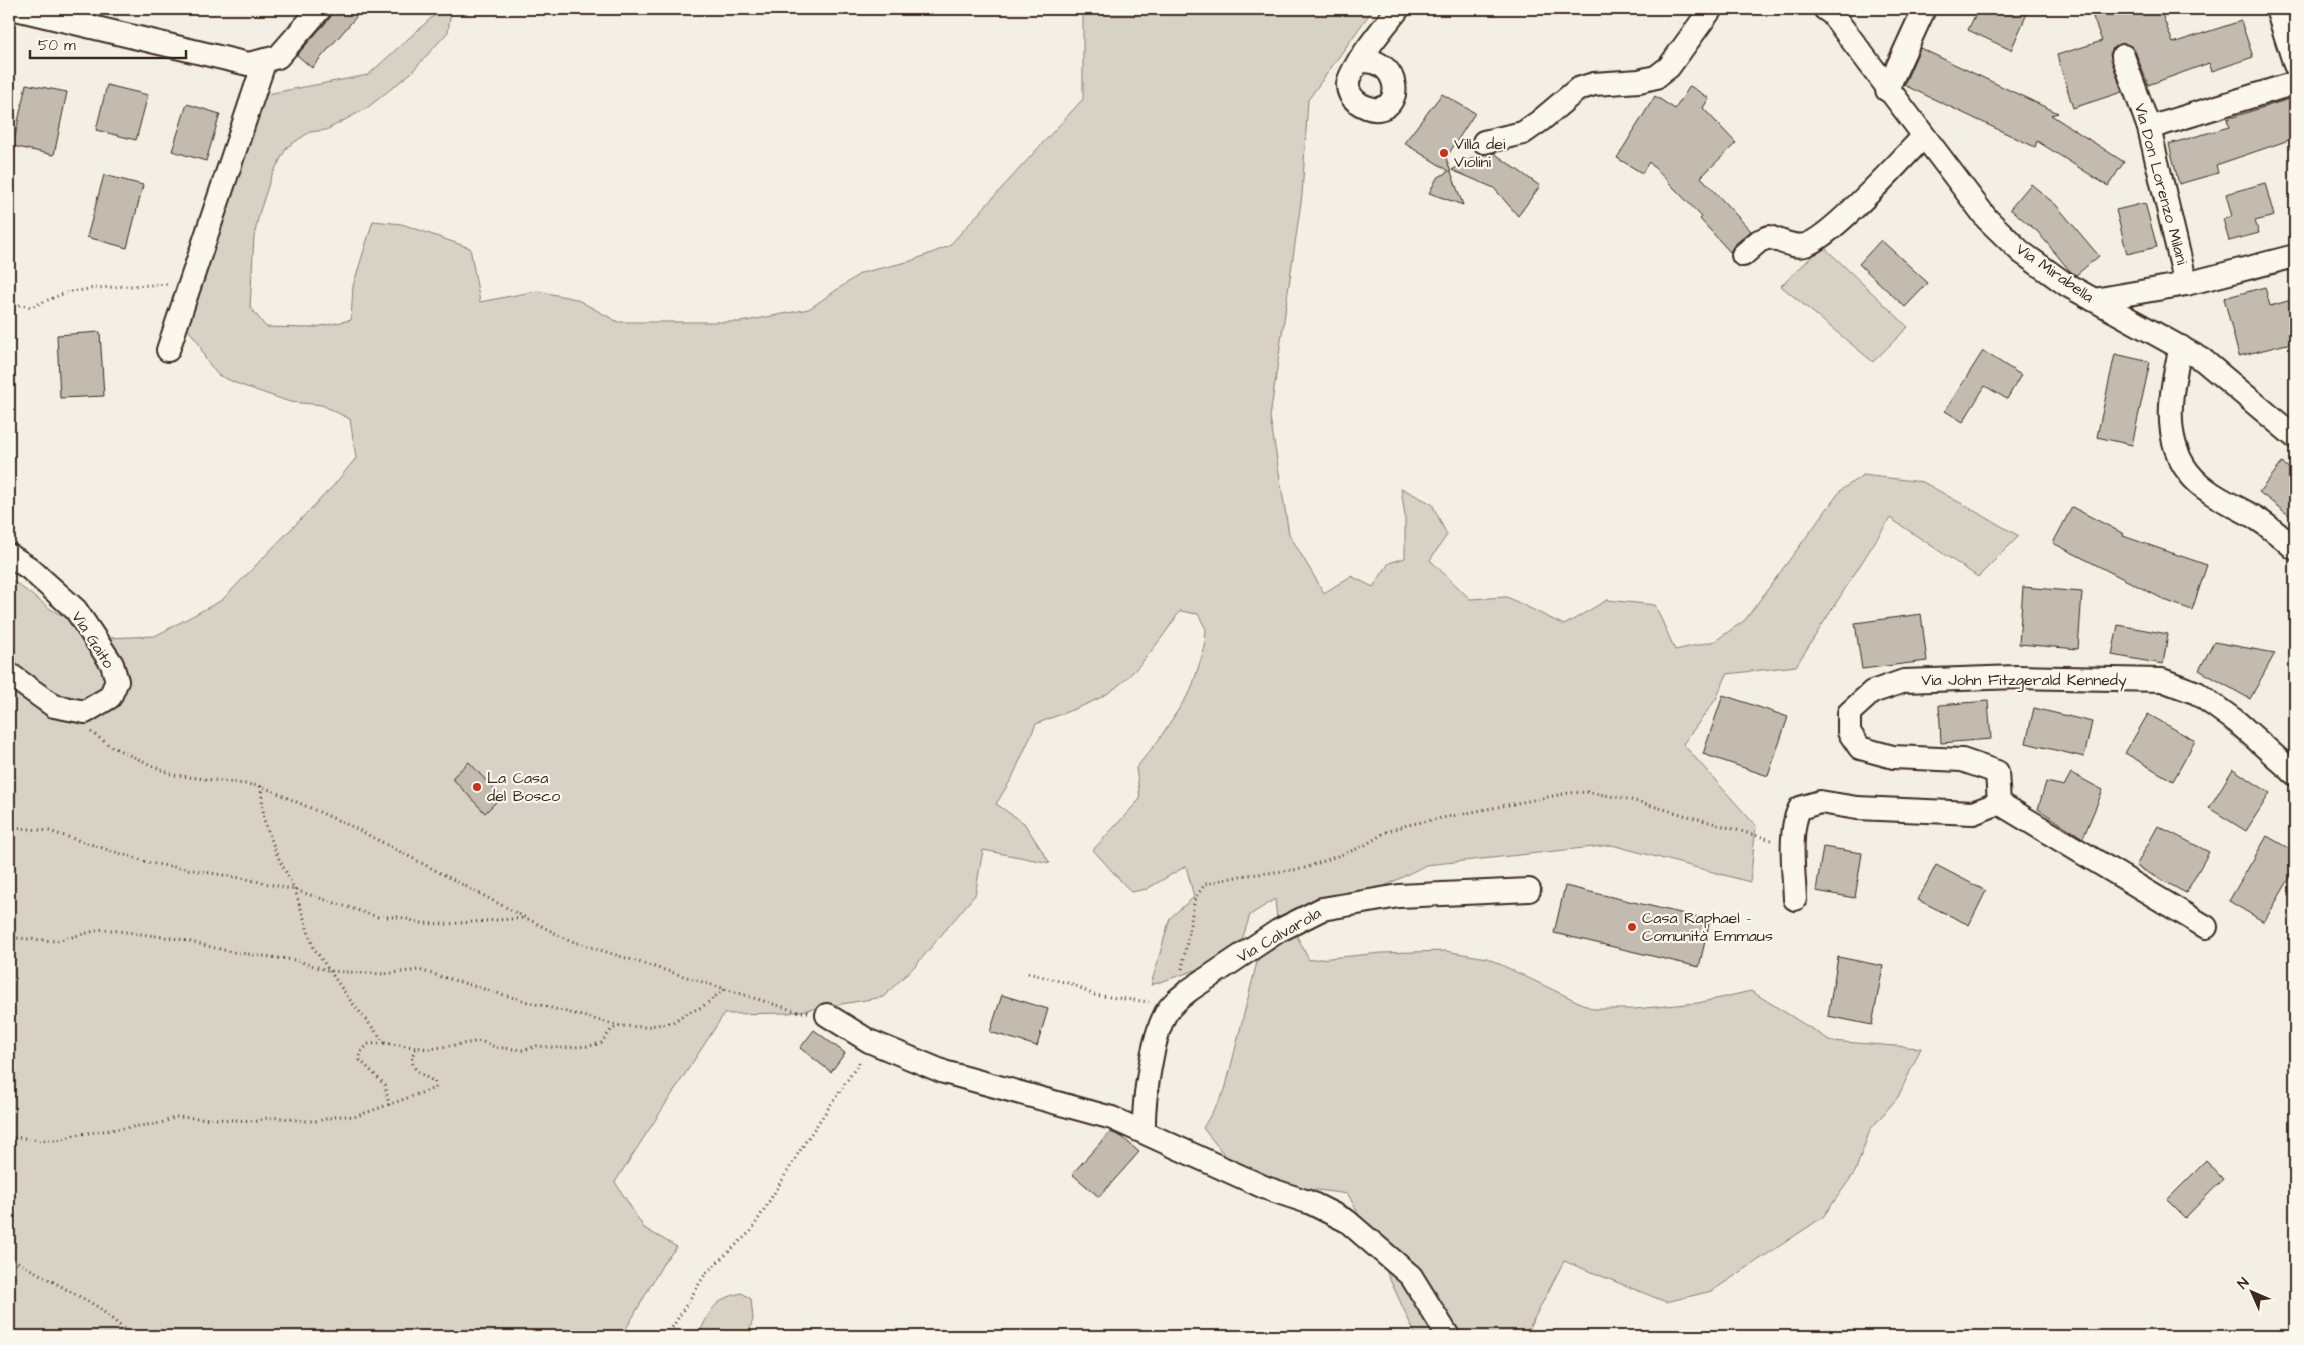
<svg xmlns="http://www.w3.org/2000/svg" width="2304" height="1345" font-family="'Architects Daughter',sans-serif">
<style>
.green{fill:#d8d1c6;stroke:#8a7e72}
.building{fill:#c3bbb0;stroke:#3b2a1e}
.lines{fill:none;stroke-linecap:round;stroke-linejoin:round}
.minor-casing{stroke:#3b2a1e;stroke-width:26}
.path{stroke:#3b2a1e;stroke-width:3;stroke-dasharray:1 4;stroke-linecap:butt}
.minor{stroke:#fbf7ec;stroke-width:22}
.poi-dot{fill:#c8321e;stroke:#fbf7ec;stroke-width:2}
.labels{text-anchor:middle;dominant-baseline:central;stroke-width:4.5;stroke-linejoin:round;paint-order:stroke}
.poi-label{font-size:16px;fill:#3b2a1e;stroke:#fbf7ec;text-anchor:start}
.street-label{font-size:16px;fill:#3b2a1e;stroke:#fbf7ec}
</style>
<rect width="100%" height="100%" fill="#f3efe4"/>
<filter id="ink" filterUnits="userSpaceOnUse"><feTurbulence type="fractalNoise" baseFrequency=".02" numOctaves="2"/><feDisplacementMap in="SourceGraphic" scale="10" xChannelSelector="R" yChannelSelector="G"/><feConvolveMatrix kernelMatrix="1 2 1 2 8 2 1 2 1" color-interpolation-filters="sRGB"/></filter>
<g filter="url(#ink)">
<g class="green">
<path d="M441,9H451L448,32L411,73L367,108L326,130L310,132L287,147L271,177L259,214L254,237L250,307L266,327L311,328L351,320L353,286L373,221L402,224L470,248L480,302L537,291L576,299L618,322H741L809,309L861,273L911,261L949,246L1083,99V9H1373L1308,100L1302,195L1270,417L1289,534L1324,593L1351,576L1373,587L1389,563L1405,558V516L1401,488L1432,504L1447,535L1430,560L1470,599L1507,597L1564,625L1607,600L1655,605L1675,650L1715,641L1745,620L1841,490L1863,475L1923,482L2019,536L1978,577L1890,518L1796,666L1727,674L1716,699L1683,744L1756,826L1750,882L1612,845L1426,865L1295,932L1309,960L1382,953L1445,951L1487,958L1593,1009H1634L1698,1003L1751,991L1831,1041L1921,1048L1898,1097L1870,1130L1855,1172L1823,1217L1712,1291L1666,1302L1564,1261L1525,1336H1416L1370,1236L1348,1194L1302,1188L1231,1163L1203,1128L1225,1090L1257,962L1277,919L1275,899L1250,915L1239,949L1202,968L1151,985L1170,918L1194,897L1186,866L1147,889L1131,892L1093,850L1140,799L1136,768L1158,741L1191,690L1205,647L1206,629L1198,614L1180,611C1161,640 1132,681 1100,698C1080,708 1057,715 1036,724L1012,778L996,804L1024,823L1050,863L983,850L975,895L916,965L883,997L789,1013L724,1014L615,1182L644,1228L677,1247L664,1262L622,1336H9V578L52,610L107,638L155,636L222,600L334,485L356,458L350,419L322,405L290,402L238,384L218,375L206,360L198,342L173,311L267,94L368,75Z"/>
<polygon points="1823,246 1908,327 1873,362 1781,286"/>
<path d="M742,1293L751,1299L753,1319L748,1336H698C710,1311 713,1299 742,1293Z"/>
</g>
<g class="building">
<polygon points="333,9 363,9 312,68 297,55 330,18"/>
<polygon points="1978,9 2029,9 2011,50 1968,30"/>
<polygon points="2090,9 2160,9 2173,43 2241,21 2253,57 2212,71 2209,63 2148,85 2135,51 2131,46 2119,44 2113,48 2110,54 2122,92 2073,108 2057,55 2102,41"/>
<polygon points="1920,48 2058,113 2051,115 2124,162 2108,186 2037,141 2035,147 1904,85"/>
<polygon points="26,84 67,92 54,155 13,146"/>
<polygon points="107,85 148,95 136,140 96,130"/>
<polygon points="1690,86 1709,98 1703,108 1736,143 1701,177 1751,231 1734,245 1730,252 1700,219 1702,217 1649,162 1642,173 1617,158 1655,96 1675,109"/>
<polygon points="1442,94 1475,113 1446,158 1463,205 1429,193 1437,178 1449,171 1404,143"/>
<polygon points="2295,97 2295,138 2216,165 2218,173 2179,184 2169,144 2229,127 2227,119"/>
<polygon points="187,104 220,114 206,161 172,151"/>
<polygon points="1494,153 1540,186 1518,216 1494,188 1452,170 1479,154"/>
<polygon points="104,175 143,185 127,248 87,237"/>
<polygon points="2265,183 2274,216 2255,221 2259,233 2229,241 2223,219 2232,217 2226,194"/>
<polygon points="2031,184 2056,205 2099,256 2076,275 2070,271 2037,231 2010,209"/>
<polygon points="2145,203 2157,247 2127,254 2116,210"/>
<polygon points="1881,240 1928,283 1905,307 1859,264"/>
<polygon points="2265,287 2270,306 2295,299 2295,342 2239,356 2224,298"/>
<polygon points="100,332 104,396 60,398 57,335"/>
<polygon points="1983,351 2021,375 2007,399 1985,386 1963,422 1945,411"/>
<polygon points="2115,354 2150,362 2132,445 2097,437"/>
<polygon points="2282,463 2295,473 2295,520 2259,492"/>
<polygon points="2072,507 2124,534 2123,536 2207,565 2192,610 2167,601 2053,543"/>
<polygon points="2023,587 2082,592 2078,649 2019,644"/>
<polygon points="1921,614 1927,661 1862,669 1855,623"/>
<polygon points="2118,625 2168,634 2163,664 2112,655"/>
<polygon points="2214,642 2275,653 2250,699 2199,670"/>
<polygon points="1723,695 1788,717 1768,776 1703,754"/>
<polygon points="1988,701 1991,739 1941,743 1939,705"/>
<polygon points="2034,708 2092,722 2084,757 2026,743"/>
<polygon points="2148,714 2195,741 2173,781 2125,753"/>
<polygon points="469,762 501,797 485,813 452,778"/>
<polygon points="2233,769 2270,793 2246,831 2209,808"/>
<polygon points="2071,773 2103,790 2083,838 2038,809 2046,782 2064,786"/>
<polygon points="2158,826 2209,852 2186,893 2136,866"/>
<polygon points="2267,836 2295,852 2295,869 2264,922 2229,901"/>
<polygon points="1823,847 1862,853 1855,898 1816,891"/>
<polygon points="1936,865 1986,891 1969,925 1918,900"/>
<polygon points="1565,886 1710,920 1699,967 1554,933"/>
<polygon points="1838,957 1883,966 1872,1025 1828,1016"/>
<polygon points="1002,995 1048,1009 1037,1046 990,1032"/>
<polygon points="814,1030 845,1053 831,1072 800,1048"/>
<polygon points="1110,1132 1122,1137 1139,1152 1099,1197 1072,1174"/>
<polygon points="2206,1161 2223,1179 2185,1218 2167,1200"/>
</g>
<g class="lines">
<g class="minor-casing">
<g id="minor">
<polyline points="16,9 248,64 278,57 320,9"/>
<polyline points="1825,9 1832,14 1987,219 2021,252 2067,285 2203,360 2295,437"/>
<polyline points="2277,9 2295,65"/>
<polyline points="2123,56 2149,128 2186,284"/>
<path d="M1358,62C1396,54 1407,105 1378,109C1372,110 1362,106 1357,102C1352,98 1348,92 1348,85C1347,71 1388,22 1398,9"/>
<polyline points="1887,90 1924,9"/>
<polyline points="2149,128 2295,83"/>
<polyline points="1484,142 1523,133 1540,121 1578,89 1594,84 1639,81 1656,77 1669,67 1711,9"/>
<path d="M1743,255L1759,241L1769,237C1780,240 1793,248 1805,245C1831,238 1902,159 1923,137"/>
<polyline points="2094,300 2186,284 2295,256"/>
<path d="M2181,347C2171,387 2161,438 2189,473C2205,494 2234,505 2256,518C2270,527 2283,538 2295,549"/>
<polyline points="168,350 265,60"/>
<polyline points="9,555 29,568 76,610 112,664 117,681 110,697 85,712 54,706 9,674"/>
<polyline points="1999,803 2206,927"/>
<path d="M1795,899C1794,874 1788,829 1800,808L1820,802L1857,808L1973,813L1999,803L1997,772L1962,760L1893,757L1860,748L1849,732V713L1872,692L1904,681L2017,677L2162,680L2197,693L2237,722L2295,774"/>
<polyline points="827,1015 869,1041 944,1072 1112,1118 1266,1188 1311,1203 1347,1221 1411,1276 1448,1336"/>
<path d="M1144,1131C1143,1102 1152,1038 1166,1013C1172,1003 1182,996 1191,989L1278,931L1322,909L1399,896L1529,890"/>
</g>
</g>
<g class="path">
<polyline points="9,306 21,305 31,307 65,293 95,288 169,284"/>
<polyline points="91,732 112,747 173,775 261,786 353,827 568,940 799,1012 808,1012"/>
<polyline points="261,786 264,820 277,855 295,890 313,947 350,1000 385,1043 429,1049 481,1041 495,1047 522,1050 537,1046 562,1048 589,1046 601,1043 612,1029 621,1026 645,1027 673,1022 685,1014 702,1007 725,989"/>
<polyline points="9,827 49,831 150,863 247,879 295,890 378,917 400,917 420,923 447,924 524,918"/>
<polyline points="9,933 16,938 56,941 103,929 179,939 232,952 295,960 330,971 384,974 419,970 528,1002 621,1026"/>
<polyline points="1182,969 1195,898 1205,884 1240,876 1302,869 1362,847 1386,832 1407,825 1568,793 1586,792 1628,799 1772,840"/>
<polyline points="1028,973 1072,984 1094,995 1149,1002"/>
<polyline points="384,1043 368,1044 360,1053 360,1060 385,1085 389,1105"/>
<path d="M9,1138C32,1136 50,1146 74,1135L161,1123L176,1117L257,1121C275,1113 295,1122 315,1121C330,1119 338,1114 354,1117L435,1088V1082C418,1073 405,1066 417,1046"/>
<polyline points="9,1257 98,1307 132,1336"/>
<polyline points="667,1336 706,1273 751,1231 806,1141 861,1060"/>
</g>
<use href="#minor" class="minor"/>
</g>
</g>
<g class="poi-dot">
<circle cx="1444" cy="153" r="5"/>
<circle cx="477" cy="787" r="5"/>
<circle cx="1632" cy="927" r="5"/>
</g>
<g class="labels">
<g class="poi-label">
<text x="1454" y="144">Villa dei<tspan x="1454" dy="18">Violini</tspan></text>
<text x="487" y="778">La Casa<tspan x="487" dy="18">del Bosco</tspan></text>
<text x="1642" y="918">Casa Raphael -<tspan x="1642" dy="18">Comunità Emmaus</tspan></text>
</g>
<g class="street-label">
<text transform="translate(2161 184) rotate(75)">Via Don Lorenzo Milani</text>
<text transform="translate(2055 273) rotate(35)">Via Mirabella</text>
<text transform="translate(93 640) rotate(57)">Via Gaito</text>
<text x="2024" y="680">Via John Fitzgerald Kennedy</text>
<text transform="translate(1279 935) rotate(-30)">Via Calvarola</text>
</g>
</g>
<rect width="2304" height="1345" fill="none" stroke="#fbf7ec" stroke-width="30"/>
<rect x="15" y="15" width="2274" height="1315" fill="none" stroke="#3b2a1e" stroke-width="2" filter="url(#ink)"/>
<g transform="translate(2252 1292) rotate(315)" stroke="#fbf7ec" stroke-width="4" paint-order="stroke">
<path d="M0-4L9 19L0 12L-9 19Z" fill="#3b2a1e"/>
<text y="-8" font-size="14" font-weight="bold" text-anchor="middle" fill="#3b2a1e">N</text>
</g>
<path d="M30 50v8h156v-8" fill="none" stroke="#3b2a1e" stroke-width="2.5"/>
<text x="38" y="50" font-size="15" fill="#3b2a1e" stroke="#fbf7ec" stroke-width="4" paint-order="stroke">50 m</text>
</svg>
